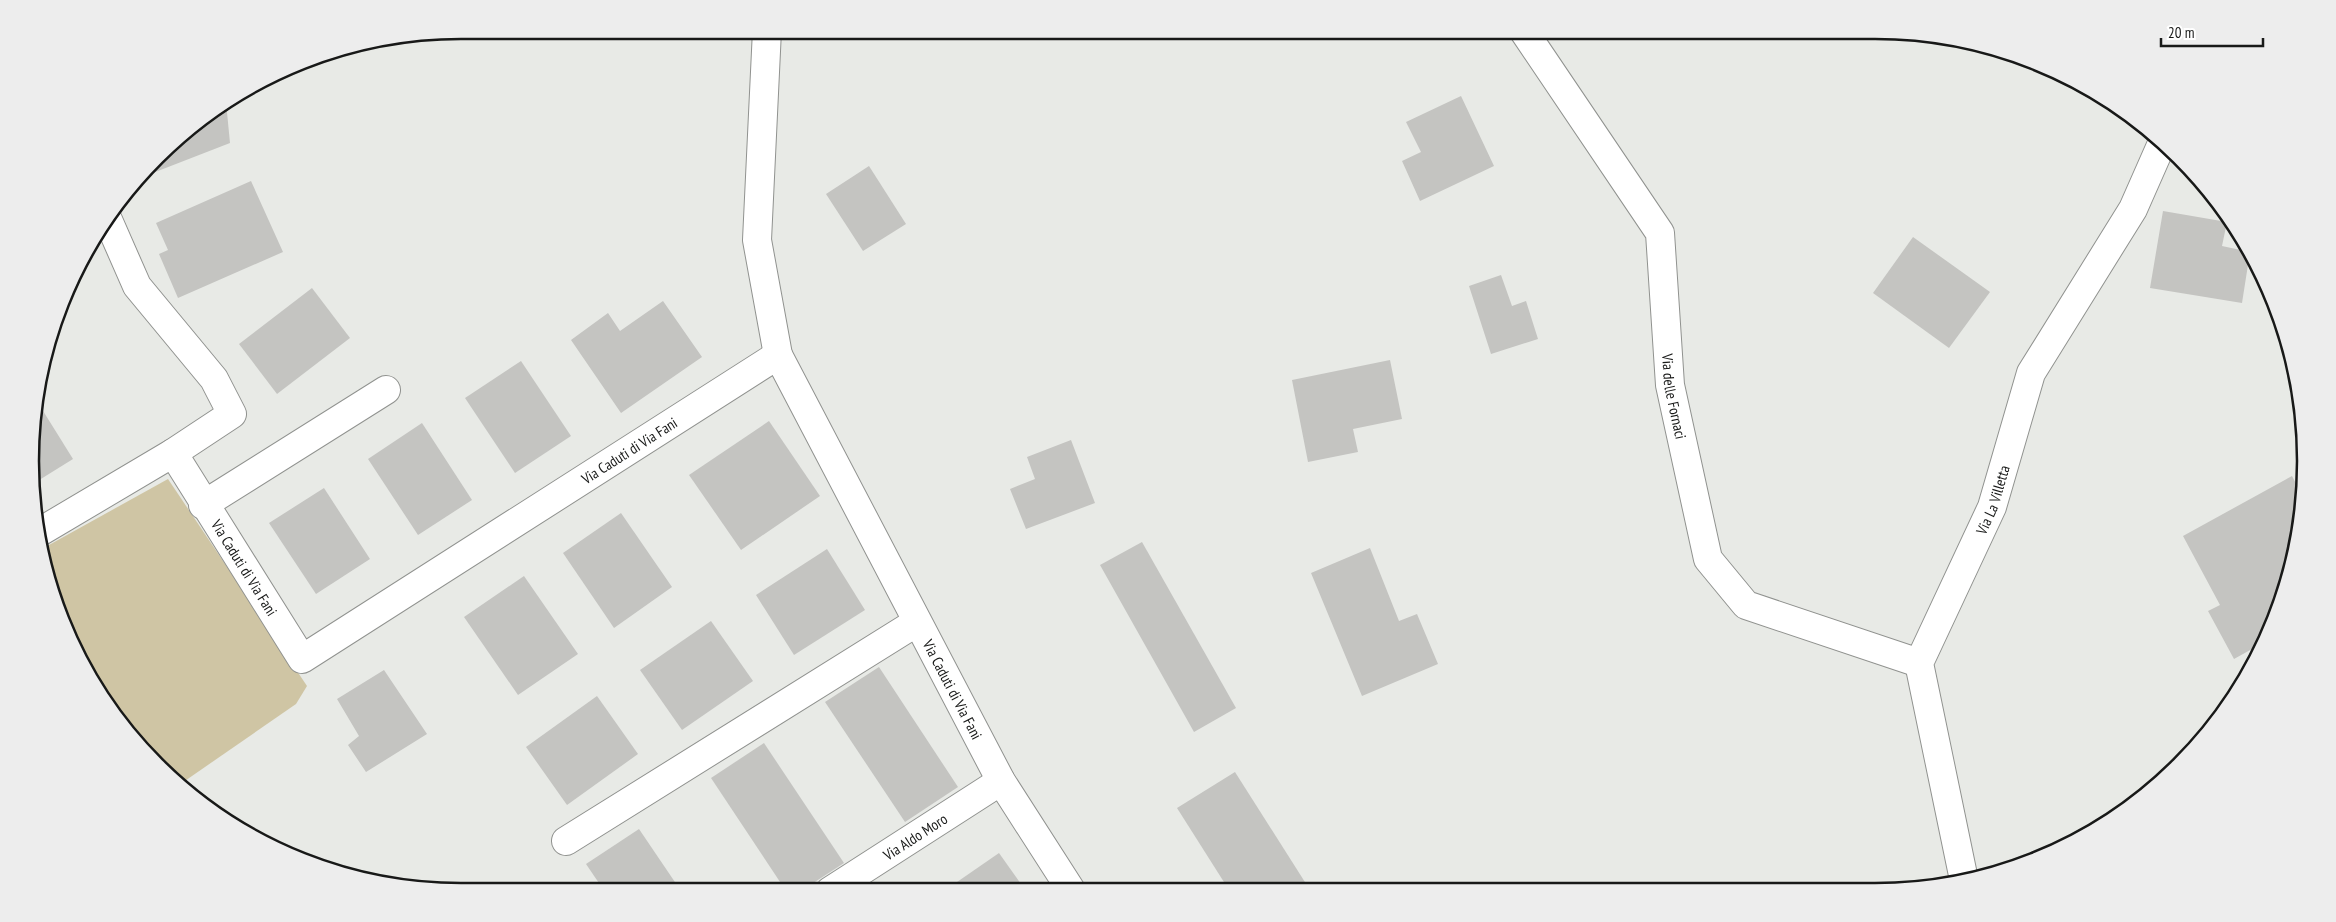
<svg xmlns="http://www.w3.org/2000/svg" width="2336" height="922" font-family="'PT Sans Narrow',sans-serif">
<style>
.green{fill:#cfc5a4}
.building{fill:#c4c4c1}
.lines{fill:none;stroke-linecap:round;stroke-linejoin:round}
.street-casing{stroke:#90928f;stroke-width:30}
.street{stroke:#fff;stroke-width:28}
.labels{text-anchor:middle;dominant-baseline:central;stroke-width:4;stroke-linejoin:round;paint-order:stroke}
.street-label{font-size:15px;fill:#181918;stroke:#fff}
.rim{fill:none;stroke:#181918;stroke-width:2.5}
</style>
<rect width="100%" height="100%" fill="#e8eae6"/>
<polygon class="green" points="168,479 307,686 296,704 179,785 137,745 88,677 40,550"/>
<g class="building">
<polygon points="1461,96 1494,166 1420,201 1402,161 1421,152 1406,122"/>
<polygon points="226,102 230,143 145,176 177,137"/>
<polygon points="869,166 906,224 863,251 826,194"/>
<polygon points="251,181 283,252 178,298 159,254 168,250 156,223"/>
<polygon points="2163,211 2227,222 2222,246 2250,252 2242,303 2150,288"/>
<polygon points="1913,237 1990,292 1949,348 1873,293"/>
<polygon points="1501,275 1512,306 1526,301 1538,339 1491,354 1469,286"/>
<polygon points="312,288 350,338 277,394 239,344"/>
<polygon points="663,301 702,357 621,413 571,340 608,313 620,331"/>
<polygon points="1390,360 1402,419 1353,429 1358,452 1308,462 1292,380"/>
<polygon points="521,361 571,436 515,473 465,398"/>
<polygon points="35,398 73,459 36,482 34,404"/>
<polygon points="769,421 820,496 741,550 689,475"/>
<polygon points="422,423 472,500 418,535 368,459"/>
<polygon points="1071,440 1095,503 1026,529 1010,489 1035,479 1027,457"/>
<polygon points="2292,476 2303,497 2302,517 2283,599 2261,644 2234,659 2208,611 2220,605 2183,536"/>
<polygon points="324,488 370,559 316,594 269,523"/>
<polygon points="621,513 672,587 614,628 563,553"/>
<polygon points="1142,542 1236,708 1194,732 1100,565"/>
<polygon points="1370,548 1399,621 1417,614 1438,664 1362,696 1311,573"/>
<polygon points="827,549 865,610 794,655 756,595"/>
<polygon points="524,576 578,654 518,695 464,617"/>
<polygon points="711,621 753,681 682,730 640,670"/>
<polygon points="879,667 958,787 905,822 825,702"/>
<polygon points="384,670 427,734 366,772 348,745 359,736 337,699"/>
<polygon points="597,696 638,754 567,805 526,747"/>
<polygon points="764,743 844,863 801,891 786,891 711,778"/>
<polygon points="1235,772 1310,890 1229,890 1177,808"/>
<polygon points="639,829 681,891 605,892 586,864"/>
<polygon points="999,853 1026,891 944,891"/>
</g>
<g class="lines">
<g class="street-casing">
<g id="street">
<polyline points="767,30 757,240 778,355"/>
<path id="s1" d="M1523,30L1660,233L1670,385L1708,559L1746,605L1919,663"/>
<polyline points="108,220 137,286 214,379 232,414 173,453"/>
<polyline points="203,505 386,390"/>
<path id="s2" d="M38,533L173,453L302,659L778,355L1001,781L1071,890"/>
<polyline points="566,841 917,622"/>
<path id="s3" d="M1964,880L1919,663L1992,507L2031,373L2133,209L2163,141"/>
<path id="s4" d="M830,891L1001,781"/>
</g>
</g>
<use href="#street" class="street"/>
</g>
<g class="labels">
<g class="street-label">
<text stroke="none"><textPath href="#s1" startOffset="409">Via delle Fornaci</textPath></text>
<text stroke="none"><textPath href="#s2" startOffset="788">Via Caduti di Via Fani</textPath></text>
<text stroke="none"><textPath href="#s3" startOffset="401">Via La Villetta</textPath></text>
<text stroke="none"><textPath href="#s2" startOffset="292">Via Caduti di Via Fani</textPath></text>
<text stroke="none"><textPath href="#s2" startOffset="1342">Via Caduti di Via Fani</textPath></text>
<text stroke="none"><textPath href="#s4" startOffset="101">Via Aldo Moro</textPath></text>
</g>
</g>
<path d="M0 0H2336V922H0ZM461 39H1875A422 422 0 0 1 2297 461V461A422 422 0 0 1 1875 883H461A422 422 0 0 1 39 461V461A422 422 0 0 1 461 39Z" fill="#ededed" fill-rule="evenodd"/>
<path class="rim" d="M461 39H1875A422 422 0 0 1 2297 461V461A422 422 0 0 1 1875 883H461A422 422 0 0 1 39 461V461A422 422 0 0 1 461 39Z"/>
<path d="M2161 38v8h102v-8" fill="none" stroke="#181918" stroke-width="2.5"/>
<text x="2168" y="38" font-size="15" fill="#181918" stroke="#ffffff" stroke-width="4" paint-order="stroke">20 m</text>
</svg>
